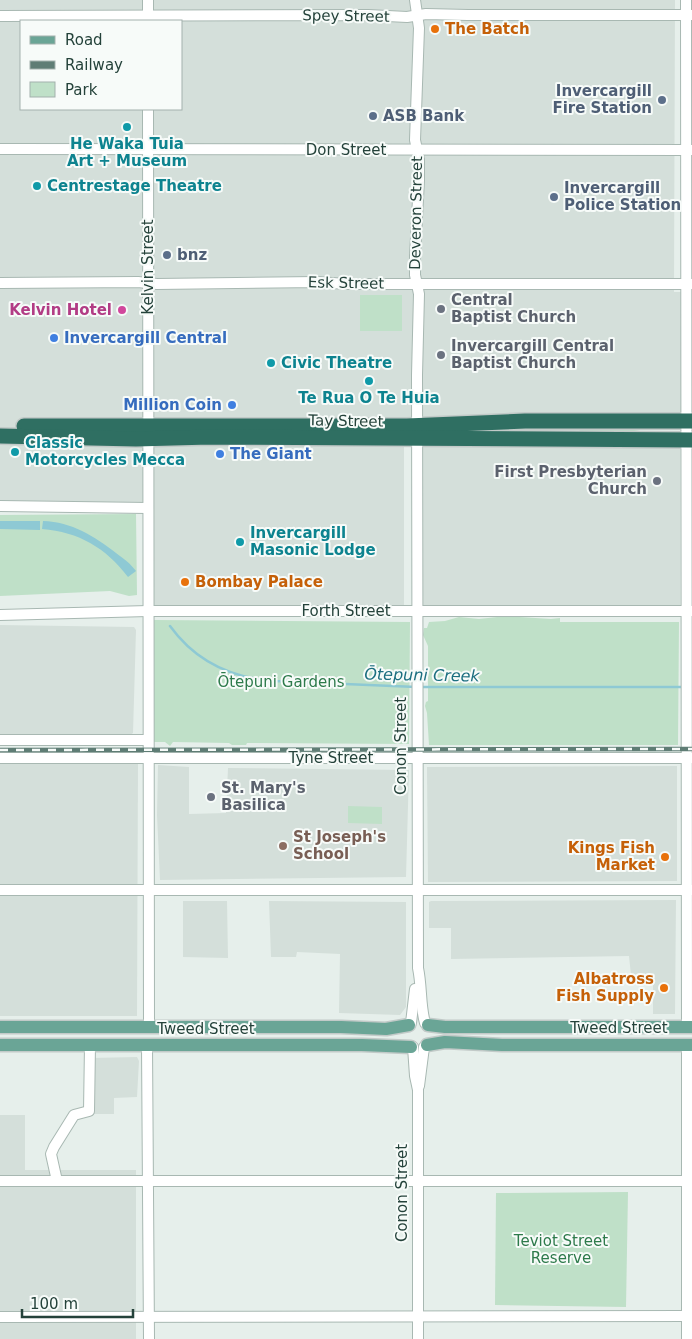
<svg xmlns="http://www.w3.org/2000/svg" width="692" height="1339" font-family="'DejaVu Sans',sans-serif">
<style>
.built{fill:#d4dfda;fill-rule:evenodd}
.green{fill:#bfe0c8}
.water{fill:#8ec9d4}
.lines{fill:none;stroke-linecap:round;stroke-linejoin:round}
.stream{stroke:#8ec9d4;stroke-width:2.5}
.minor-casing{stroke:#a8b8b2;stroke-width:12}
.major-casing{stroke:#c2cac8;stroke-width:15}
.highway-casing{stroke:#c2cac8;stroke-width:18}
.minor{stroke:#fff;stroke-width:10}
.major{stroke:#6aa596;stroke-width:12}
.highway{stroke:#2f6f62;stroke-width:15}
.rail-casing{stroke:#5f7d75;stroke-width:4.5}
.rail{stroke:#f7fbf9;stroke-width:2.5;stroke-dasharray:8;stroke-linecap:butt}
.food-dot{fill:#e8710a;stroke:#f7fbf9;stroke-width:2}
.service-dot{fill:#5c6f8a;stroke:#f7fbf9;stroke-width:2}
.culture-dot{fill:#0f9aa8;stroke:#f7fbf9;stroke-width:2}
.worship-dot{fill:#6b7280;stroke:#f7fbf9;stroke-width:2}
.hotel-dot{fill:#d1479c;stroke:#f7fbf9;stroke-width:2}
.shop-dot{fill:#3f7fe0;stroke:#f7fbf9;stroke-width:2}
.education-dot{fill:#8d6e63;stroke:#f7fbf9;stroke-width:2}
.labels{text-anchor:middle;dominant-baseline:central;stroke-width:4;stroke-linejoin:round;paint-order:stroke}
.street-label{font-size:15px;fill:#24423a;stroke:#f7fbf9}
.food-label{font-size:15px;font-weight:bold;fill:#c56008;stroke:#f7fbf9;text-anchor:start}
.service-label{font-size:15px;font-weight:bold;fill:#4e5e75;stroke:#f7fbf9;text-anchor:start}
.culture-label{font-size:15px;font-weight:bold;fill:#0d838f;stroke:#f7fbf9;text-anchor:start}
.worship-label{font-size:15px;font-weight:bold;fill:#5b616d;stroke:#f7fbf9;text-anchor:start}
.hotel-label{font-size:15px;font-weight:bold;fill:#b23c85;stroke:#f7fbf9;text-anchor:end}
.shop-label{font-size:15px;font-weight:bold;fill:#366cbe;stroke:#f7fbf9;text-anchor:start}
.park-label{font-size:15px;fill:#2d7a4b;stroke:#f7fbf9}
.education-label{font-size:15px;font-weight:bold;fill:#785e54;stroke:#f7fbf9;text-anchor:start}
.water-label{font-size:16px;font-style:italic;fill:#1c6f80;stroke:#f7fbf9}
</style>
<rect width="100%" height="100%" fill="#e6efeb"/>
<g class="built">
<path d="M0,0H675L674,292H692V413L404,418V614H147V505L0,503ZM21,21H181V109H21Z"/>
<rect x="421" y="447" width="259" height="162"/>
<polygon points="0,625 134,627 136,630 133,733 130,735 0,734"/>
<polygon points="0,762 138,763 137,1016 0,1016"/>
<polygon points="158,765 189,767 189,814 226,813 228,768 409,770 406,877 160,880 157,815"/>
<polygon points="677,766 677,881 428,882 427,767"/>
<polygon points="676,900 675,1014 653,1014 653,985 632,985 629,956 451,959 451,928 429,928 429,902 431,901"/>
<polygon points="183,901 227,901 228,958 183,957"/>
<polygon points="269,901 406,902 406,1007 400,1015 339,1013 340,954 297,952 296,957 271,957"/>
<polygon points="137,1057 139,1061 137,1097 114,1098 114,1114 93,1114 92,1058"/>
<polygon points="0,1115 25,1115 25,1170 136,1170 136,1339 0,1339"/>
</g>
<g class="green">
<rect x="360" y="295" width="42" height="36"/>
<polygon points="544,425 544,436 432,429"/>
<polygon points="606,425 657,434 582,433 579,430 579,428"/>
<polygon points="136,514 137,595 129,596 110,591 0,596 0,515"/>
<polygon points="506,616 551,619 560,618 560,622 679,622 678,745 429,745 427,713 425,706 426,702 428,701 428,646 423,635 424,628 427,628 429,622 445,621 459,617 479,619"/>
<polygon points="154,620 410,622 409,744 247,743 246,745 232,745 229,743 173,742 170,746 165,742 152,742"/>
<polygon points="348,806 382,807 382,824 348,823"/>
<polygon points="628,1192 626,1307 495,1305 496,1193"/>
</g>
<g class="water">
<polygon points="0,521 40,521 40,530 0,529"/>
<path d="M43,521C72,522 94,536 116,553C124,559 130,563 136,571L128,577C106,548 79,532 42,529Z"/>
</g>
<g class="lines">
<g class="stream">
<path d="M170,626C196,662 231,678 274,681L416,687"/>
<polyline points="421,687 683,687"/>
</g>
<g class="minor-casing">
<g id="minor">
<polyline points="148,0 148,21"/>
<path d="M415,0L419,28L415,140L419,159V180L415,256V275L419,294L417,375L418,968C422,987 420,1005 425,1023"/>
<polyline points="686,0 687,1027"/>
<polyline points="0,16 368,15 407,17 426,14 468,15 691,15"/>
<polyline points="148,109 149,1027"/>
<polyline points="0,149 691,150"/>
<polyline points="0,283 138,282 157,284 317,282 347,284 691,284"/>
<polyline points="0,506 148,508"/>
<polyline points="0,615 148,611 691,611"/>
<polyline points="0,740 148,740"/>
<polyline points="0,758 692,758"/>
<polyline points="0,890 691,890"/>
<polyline points="411,1023 415,989"/>
<polyline points="147,1045 149,1339"/>
<polyline points="687,1045 687,1339"/>
<polyline points="413,1047 415,1076 418,1090 418,1339"/>
<polyline points="419,1086 424,1047"/>
<polyline points="0,1181 692,1181"/>
<polyline points="57,1181 51,1154 54,1147 74,1115 89,1111 90,1045"/>
<polyline points="0,1317 692,1316"/>
</g>
</g>
<g class="major-casing">
<g id="major">
<polyline points="428,1025 445,1027 692,1027"/>
<polyline points="0,1027 341,1027 386,1029 409,1025"/>
<polyline points="0,1045 362,1045 411,1047"/>
<polyline points="427,1045 445,1042 502,1045 692,1045"/>
</g>
</g>
<g class="highway-casing">
<g id="highway">
<polyline points="24,426 407,426 525,421 692,421"/>
<polyline points="0,436 136,439 210,437 692,440"/>
</g>
</g>
<use href="#minor" class="minor"/>
<use href="#major" class="major"/>
<use href="#highway" class="highway"/>
<g class="rail-casing">
<polyline id="rail" points="0,750 692,749"/>
</g>
<use href="#rail" class="rail"/>
</g>
<g class="food-dot">
<circle cx="435" cy="29" r="5"/>
<circle cx="185" cy="582" r="5"/>
<circle cx="665" cy="857" r="5"/>
<circle cx="664" cy="988" r="5"/>
</g>
<g class="service-dot">
<circle cx="662" cy="100" r="5"/>
<circle cx="373" cy="116" r="5"/>
<circle cx="554" cy="197" r="5"/>
<circle cx="167" cy="255" r="5"/>
</g>
<g class="culture-dot">
<circle cx="127" cy="127" r="5"/>
<circle cx="37" cy="186" r="5"/>
<circle cx="271" cy="363" r="5"/>
<circle cx="369" cy="381" r="5"/>
<circle cx="15" cy="452" r="5"/>
<circle cx="240" cy="542" r="5"/>
</g>
<g class="worship-dot">
<circle cx="441" cy="309" r="5"/>
<circle cx="441" cy="355" r="5"/>
<circle cx="657" cy="481" r="5"/>
<circle cx="211" cy="797" r="5"/>
</g>
<circle class="hotel-dot" cx="122" cy="310" r="5"/>
<g class="shop-dot">
<circle cx="54" cy="338" r="5"/>
<circle cx="232" cy="405" r="5"/>
<circle cx="220" cy="454" r="5"/>
</g>
<circle class="education-dot" cx="283" cy="846" r="5"/>
<g class="labels">
<g class="street-label">
<text transform="translate(346 16) rotate(1)">Spey Street</text>
<text x="346" y="150">Don Street</text>
<text transform="translate(416 213) rotate(-89)">Deveron Street</text>
<text transform="translate(148 267) rotate(-90)">Kelvin Street</text>
<text transform="translate(346 283) rotate(1)">Esk Street</text>
<text transform="translate(346 421) rotate(1)">Tay Street</text>
<text x="346" y="611">Forth Street</text>
<text transform="translate(401 746) rotate(-90)">Conon Street</text>
<text x="331" y="758">Tyne Street</text>
<text x="619" y="1028">Tweed Street</text>
<text x="206" y="1029">Tweed Street</text>
<text transform="translate(402 1193) rotate(-90)">Conon Street</text>
</g>
<g class="food-label">
<text x="445" y="29">The Batch</text>
<text x="195" y="582">Bombay Palace</text>
<text x="655" y="848" text-anchor="end">Kings Fish<tspan x="655" dy="17">Market</tspan></text>
<text x="654" y="979" text-anchor="end">Albatross<tspan x="654" dy="17">Fish Supply</tspan></text>
</g>
<g class="service-label">
<text x="652" y="91" text-anchor="end">Invercargill<tspan x="652" dy="17">Fire Station</tspan></text>
<text x="383" y="116">ASB Bank</text>
<text x="564" y="188">Invercargill<tspan x="564" dy="17">Police Station</tspan></text>
<text x="177" y="255">bnz</text>
</g>
<g class="culture-label">
<text x="127" y="144" text-anchor="middle">He Waka Tuia<tspan x="127" dy="17">Art + Museum</tspan></text>
<text x="47" y="186">Centrestage Theatre</text>
<text x="281" y="363">Civic Theatre</text>
<text x="369" y="398" text-anchor="middle">Te Rua O Te Huia</text>
<text x="25" y="443">Classic<tspan x="25" dy="17">Motorcycles Mecca</tspan></text>
<text x="250" y="533">Invercargill<tspan x="250" dy="17">Masonic Lodge</tspan></text>
</g>
<g class="worship-label">
<text x="451" y="300">Central<tspan x="451" dy="17">Baptist Church</tspan></text>
<text x="451" y="346">Invercargill Central<tspan x="451" dy="17">Baptist Church</tspan></text>
<text x="647" y="472" text-anchor="end">First Presbyterian<tspan x="647" dy="17">Church</tspan></text>
<text x="221" y="788">St. Mary's<tspan x="221" dy="17">Basilica</tspan></text>
</g>
<g class="hotel-label">
<text x="112" y="310">Kelvin Hotel</text>
</g>
<g class="shop-label">
<text x="64" y="338">Invercargill Central</text>
<text x="222" y="405" text-anchor="end">Million Coin</text>
<text x="230" y="454">The Giant</text>
</g>
<g class="park-label">
<text x="281" y="682">Ōtepuni Gardens</text>
<text x="561" y="1241">Teviot Street<tspan x="561" dy="17">Reserve</tspan></text>
</g>
<g class="education-label">
<text x="293" y="837">St Joseph's<tspan x="293" dy="17">School</tspan></text>
</g>
<g class="water-label">
<text transform="translate(422 675) rotate(1)">Ōtepuni Creek</text>
</g>
</g>
<rect x="20" y="20" width="162" height="90" fill="#f7fbf9" stroke="#a3b1ad"/>
<rect x="30" y="36" width="25" height="8" fill="#6aa596" stroke="#a3b1ad"/>
<text x="65" y="45" font-size="15" fill="#24423a">Road</text>
<rect x="30" y="61" width="25" height="8" fill="#5f7d75" stroke="#a3b1ad"/>
<text x="65" y="70" font-size="15" fill="#24423a">Railway</text>
<rect x="30" y="82" width="25" height="15" fill="#bfe0c8" stroke="#a3b1ad"/>
<text x="65" y="95" font-size="15" fill="#24423a">Park</text>
<path d="M22 1309v8h111v-8" fill="none" stroke="#24423a" stroke-width="2.5"/>
<text x="30" y="1309" font-size="15" fill="#24423a" stroke="#f7fbf9" stroke-width="4" paint-order="stroke">100 m</text>
</svg>
